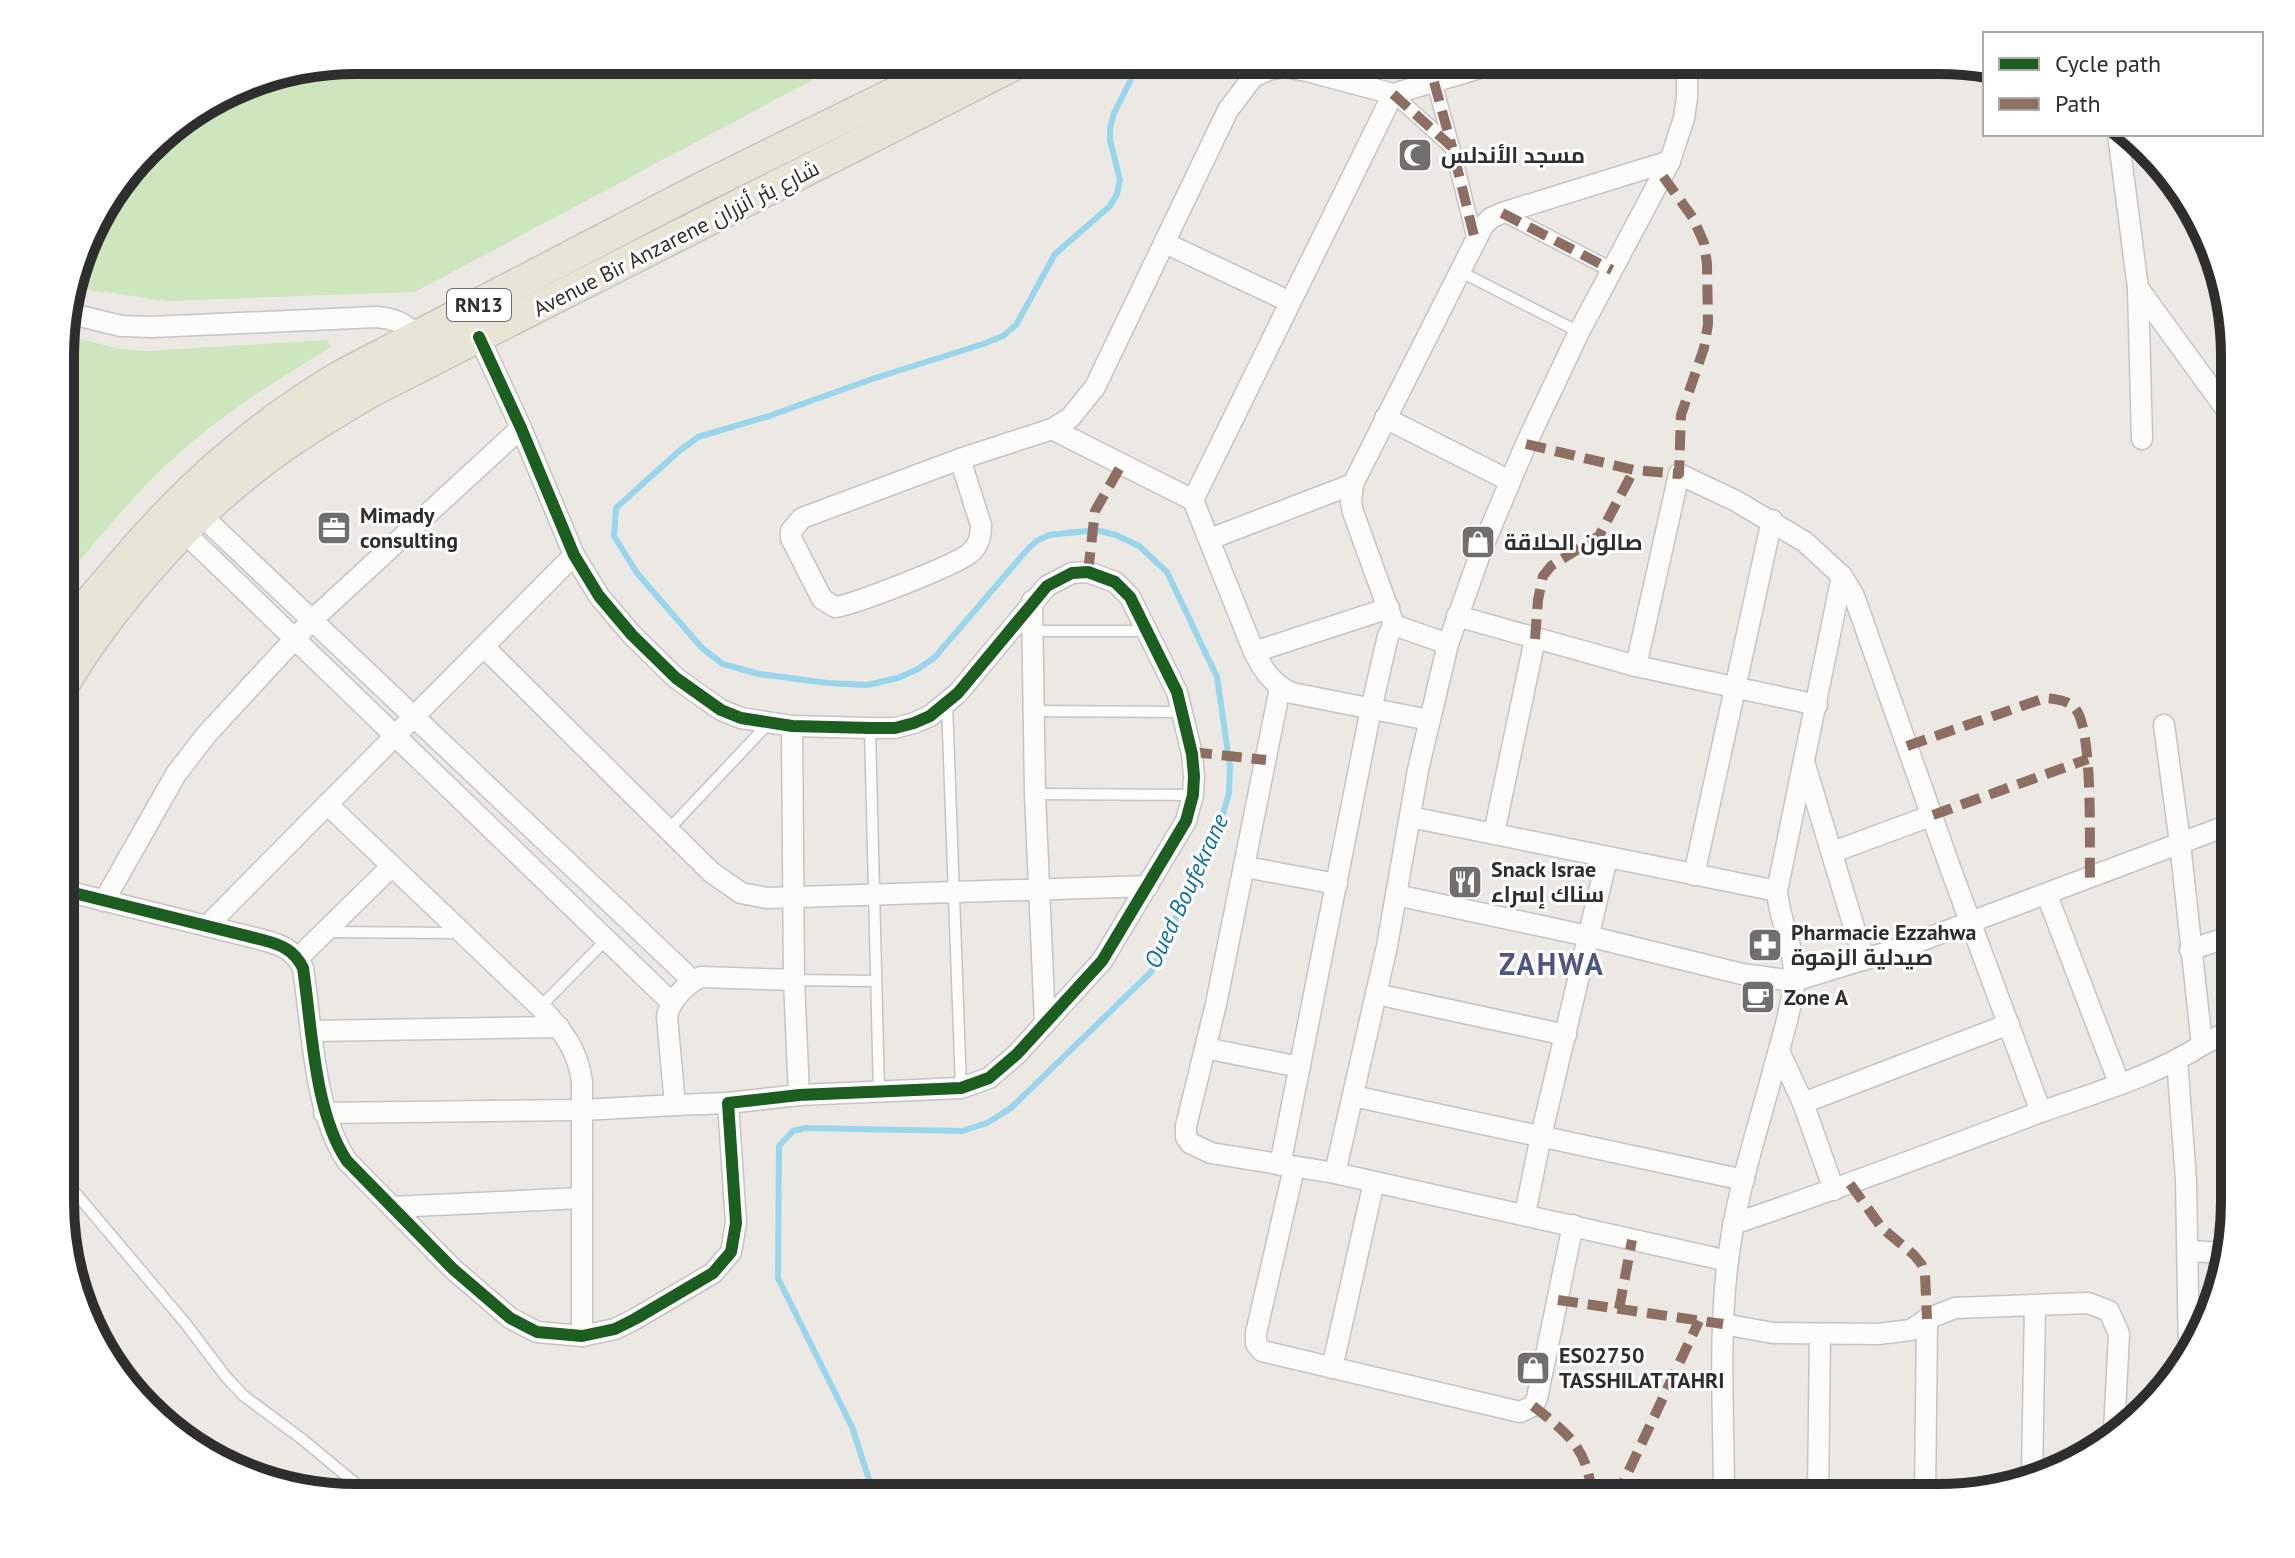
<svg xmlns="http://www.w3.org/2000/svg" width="2295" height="1558" font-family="'PT Sans',Cairo,sans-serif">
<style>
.green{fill:#cee6be}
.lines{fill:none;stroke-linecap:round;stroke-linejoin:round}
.stream{stroke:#99d6ec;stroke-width:6}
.service-casing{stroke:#c5c4c5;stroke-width:13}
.pedestrian-casing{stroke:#c5c4c5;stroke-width:17}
.minor-casing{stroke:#c5c4c5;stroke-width:23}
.primary-casing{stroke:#c6c5c4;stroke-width:33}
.service{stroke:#fcfcfb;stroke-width:10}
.pedestrian{stroke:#fcfcfb;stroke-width:14}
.minor{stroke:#fcfcfb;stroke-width:20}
.primary{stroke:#e8e4d6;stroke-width:30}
.quiet{stroke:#8d6e63;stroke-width:10;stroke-dasharray:20 10;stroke-linecap:butt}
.cycleway-casing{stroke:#fff;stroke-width:17}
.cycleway{stroke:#1b5e20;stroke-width:12}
.labels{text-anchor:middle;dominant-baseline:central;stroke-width:6;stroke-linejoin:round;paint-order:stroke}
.shield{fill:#fff;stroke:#6d6d6d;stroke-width:2}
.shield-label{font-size:20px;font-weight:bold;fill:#2e2e2e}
.poi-label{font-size:22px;font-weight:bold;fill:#2e2e2e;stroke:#fff;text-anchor:start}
.street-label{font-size:22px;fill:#2e2e2e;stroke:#fff}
.water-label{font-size:24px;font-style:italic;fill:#0d6fa3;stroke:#fff}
.district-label{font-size:30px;font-weight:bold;letter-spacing:2px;fill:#4d5680;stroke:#fff}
.rim{fill:none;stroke:#2e2e2e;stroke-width:10}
</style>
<rect width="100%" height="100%" fill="#ece8e4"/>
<g class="green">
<polygon points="356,60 850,60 415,292 167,301 90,290 73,284 91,225 160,134 243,82"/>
<path d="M62,334L119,349L147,351L327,340L331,347C284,376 236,405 193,441C144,482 103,532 62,582Z"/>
</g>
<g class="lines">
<polyline class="stream" points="875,1498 852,1427 778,1278 779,1146 793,1131 805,1128 962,1131 987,1123 1011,1108 1151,972 1221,821 1229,793 1230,767 1217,677 1167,572 1139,546 1116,535 1096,530 1049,535 1036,541 1026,551 935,657 918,669 898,678 867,685 828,683 759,674 723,664 702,648 637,573 614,536 616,508 678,452 698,437 769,416 872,379 983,344 1003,336 1016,325 1055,254 1110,206 1117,194 1120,180 1110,140 1110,128 1114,113 1141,60"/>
<g class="service-casing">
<g id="service">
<polyline points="1461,272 1579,332"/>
<polyline points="1032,631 1146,631"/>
<polyline points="947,703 961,1088"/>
<polyline points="1034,711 1182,712"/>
<polyline points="870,728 879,1093"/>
<polyline points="1035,794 1193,795"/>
<polyline points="668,830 768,724"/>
<polyline points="327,932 459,933"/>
<polyline points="794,980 876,981"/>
<polyline points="540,1007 607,939"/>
<polyline points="62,1177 186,1324 226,1377 244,1396 302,1439 372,1497"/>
</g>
</g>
<g class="pedestrian-casing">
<g id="pedestrian">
<polyline points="1434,82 1452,147"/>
<polyline points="1393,94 1452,147 1475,240"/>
<polyline points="1502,213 1612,270"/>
</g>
</g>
<g class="minor-casing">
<g id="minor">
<polyline points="2118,134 2138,288 2234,420"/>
<polyline points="1165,243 1290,302"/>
<polyline points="2138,288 2142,439"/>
<path d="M64,312L121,326L152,327L377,317C396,319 405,323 418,337"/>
<polyline points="1385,418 1510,481"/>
<path d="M1052,429L1193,500L1254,652C1264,671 1272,684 1292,693L1429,720"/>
<path d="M960,459L981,525C981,536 979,546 970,553C956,565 853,605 835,607L822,599L791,538V531L802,518L960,459L1052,429L1070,418L1095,387L1228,110L1253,77L1268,70L1284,67L1307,71L1393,94L1507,60"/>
<polyline points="1193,500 1393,94"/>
<polyline points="201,515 693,981"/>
<polyline points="183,531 672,1003"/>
<polyline points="1210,539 1353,484"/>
<polyline points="1032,601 1035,794 1045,1024"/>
<polyline points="1457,616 1636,666 1817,705"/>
<polyline points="1394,625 1448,644"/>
<polyline points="484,647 711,872 741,893 767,898 1148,886"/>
<polyline points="1254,652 1389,608"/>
<polyline points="1636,666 1679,474 1736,501 1805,542 1842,576 1854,596 1951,870 2041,1112"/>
<polyline points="1280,688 1216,1004 1186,1126 1186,1137 1190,1143 1211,1153 1335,1173 1728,1261"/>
<polyline points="2164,725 2180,843 2202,1045 2234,1028"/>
<polyline points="792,726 794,980 799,1095"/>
<polyline points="1805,765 1864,960"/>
<path d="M327,804L540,1007C562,1030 578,1049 582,1082V1336"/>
<polyline points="1410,817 1777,891"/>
<polyline points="1494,833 1535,639"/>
<polyline points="1833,852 1933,815"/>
<polyline points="1245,867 1337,884"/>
<polyline points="1694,875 1772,520"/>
<path d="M62,890L263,940C282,945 294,950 303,968C312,1028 314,1112 347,1161L453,1269L510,1318L537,1332L582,1336L615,1329L635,1319L713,1273L731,1252L736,1223L728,1103L799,1095L961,1088L989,1078L1017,1054L1102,961L1186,821L1193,795L1194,776L1192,754L1177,692L1130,597L1115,582L1088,572L1072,573L1047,586L958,693L930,716L914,723L895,728H870L792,726L741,718L721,710L676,678L632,635L599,596L574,555L521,428L479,337"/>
<polyline points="1396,895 1588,936 1742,974 1794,981 1904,947 2234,823"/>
<polyline points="2047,895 2119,1083"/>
<polyline points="104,901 176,774 207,734 312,620 521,428"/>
<polyline points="207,926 574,555"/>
<polyline points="2190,950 2234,935"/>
<polyline points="298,958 391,867"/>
<polyline points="1376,994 1566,1035"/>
<polyline points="313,1031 559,1027"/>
<polyline points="1205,1048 1300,1067"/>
<polyline points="1779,1051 1803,1103 1834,1190"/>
<polyline points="2177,1060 2186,1180 2189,1354"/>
<polyline points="1353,1096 1744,1180"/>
<path d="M728,1103L675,1105L667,1017C669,1001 687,983 701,977L794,980"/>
<polyline points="1803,1103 2009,1024"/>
<polyline points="324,1113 582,1110 675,1105"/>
<polyline points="1280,1165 1371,709 1388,636 1394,625 1353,512 1351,502 1353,484 1483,226 1491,218 1502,213 1670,161"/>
<polyline points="1294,1168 1256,1333 1256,1344 1262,1351 1520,1412 1533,1406 1537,1398 1573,1225"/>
<polyline points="1335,1173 1387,946 1418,770 1448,644 1483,546 1526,444 1579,332 1670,161 1684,118 1687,97 1687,79 1683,61"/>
<polyline points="392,1207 582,1198"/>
<polyline points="1525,1214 1541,1136 1607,858"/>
<path d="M1733,1224C1836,1190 1937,1151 2038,1113C2093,1093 2153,1077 2202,1045"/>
<polyline points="2188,1251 2228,1253"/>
<polyline points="1723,1324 1773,1333 1878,1334 1911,1330 1927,1319 1955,1308 2088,1303 2109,1311 2119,1334 2114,1431"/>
<polyline points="1332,1368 1374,1182"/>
<polyline points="2032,1476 2035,1306"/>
<path d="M1724,1498C1724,1419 1718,1338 1728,1260C1736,1193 1758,1129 1775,1064C1782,1038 1792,1008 1794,981C1796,950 1779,921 1777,891L1842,576"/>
<polyline points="1818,1498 1820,1334"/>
<polyline points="1925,1498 1927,1319"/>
</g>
</g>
<g class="primary-casing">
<g id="primary">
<path d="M62,637C80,612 100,589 120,566C186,488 254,427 342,375L699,189L961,60"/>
<path d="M62,688C105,614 183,523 251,471C289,440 332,415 374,390L1024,60"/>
</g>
</g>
<use href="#service" class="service"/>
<use href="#pedestrian" class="pedestrian"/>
<use href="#minor" class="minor"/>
<use href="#primary" class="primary"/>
<g class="quiet">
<polyline points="1434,82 1452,147"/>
<polyline points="1393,94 1452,147 1475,240"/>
<polyline points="1502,213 1612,270"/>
<polyline points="1526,444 1634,470 1679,474 1681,415 1704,348 1708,324 1707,264 1704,243 1693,218 1662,175"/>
<polyline points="1088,572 1095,511 1122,464"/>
<polyline points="1535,639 1538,600 1543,576 1551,566 1599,536 1634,470"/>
<path d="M1907,746L2045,698C2055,699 2067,700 2074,707C2094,726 2089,846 2090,878"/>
<polyline points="1192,752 1266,760"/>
<polyline points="1933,815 2088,759"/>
<polyline points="1850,1184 1882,1228 1914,1255 1922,1265 1925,1274 1927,1319"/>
<polyline points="1558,1300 1723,1324"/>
<polyline points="1619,1309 1632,1240"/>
<path d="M1533,1406C1569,1434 1589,1450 1592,1498"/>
<polyline points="1616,1498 1699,1321"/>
</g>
<g class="cycleway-casing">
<path id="cycleway" d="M62,890L263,940C282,945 294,950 303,968C312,1028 314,1112 347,1161L453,1269L510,1318L537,1332L582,1336L615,1329L635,1319L713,1273L731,1252L736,1223L728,1103L799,1095L961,1088L989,1078L1017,1054L1102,961L1186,821L1193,795L1194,776L1192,754L1177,692L1130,597L1115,582L1088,572L1072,573L1047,586L958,693L930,716L914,723L895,728H870L792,726L741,718L721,710L676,678L632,635L599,596L574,555L521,428L479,337"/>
</g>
<use href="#cycleway" class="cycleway"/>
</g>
<defs>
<g id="mosque-square" transform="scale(1.8)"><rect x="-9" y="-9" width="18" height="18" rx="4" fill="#706f6e" stroke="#fff"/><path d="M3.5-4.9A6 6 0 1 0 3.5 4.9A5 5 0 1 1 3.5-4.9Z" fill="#fff"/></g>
<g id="office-square" transform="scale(1.8)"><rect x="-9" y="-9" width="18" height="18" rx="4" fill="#706f6e" stroke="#fff"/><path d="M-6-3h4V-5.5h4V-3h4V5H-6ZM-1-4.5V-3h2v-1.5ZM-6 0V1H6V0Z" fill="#fff"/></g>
<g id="shop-square" transform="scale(1.8)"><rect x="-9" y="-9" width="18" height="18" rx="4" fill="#706f6e" stroke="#fff"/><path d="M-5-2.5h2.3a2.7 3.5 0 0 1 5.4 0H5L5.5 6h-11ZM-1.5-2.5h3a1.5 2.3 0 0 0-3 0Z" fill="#fff"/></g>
<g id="restaurant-square" transform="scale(1.8)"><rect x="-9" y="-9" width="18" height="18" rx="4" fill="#706f6e" stroke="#fff"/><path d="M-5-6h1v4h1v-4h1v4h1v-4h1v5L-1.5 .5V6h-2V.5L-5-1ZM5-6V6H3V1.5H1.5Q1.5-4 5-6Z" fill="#fff"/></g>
<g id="pharmacy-square" transform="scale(1.8)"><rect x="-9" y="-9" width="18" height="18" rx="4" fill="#706f6e" stroke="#fff"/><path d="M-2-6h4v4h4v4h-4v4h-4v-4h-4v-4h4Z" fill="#fff"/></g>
<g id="cafe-square" transform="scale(1.8)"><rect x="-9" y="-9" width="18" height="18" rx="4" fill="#706f6e" stroke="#fff"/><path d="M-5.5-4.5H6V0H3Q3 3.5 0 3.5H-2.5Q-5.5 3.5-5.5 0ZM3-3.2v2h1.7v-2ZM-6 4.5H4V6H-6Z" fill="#fff"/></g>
</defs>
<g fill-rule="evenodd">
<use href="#mosque-square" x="1415" y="155"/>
<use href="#office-square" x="334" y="528"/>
<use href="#shop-square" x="1478" y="542"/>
<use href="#restaurant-square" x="1465" y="882"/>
<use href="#pharmacy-square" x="1765" y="945"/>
<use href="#cafe-square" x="1758" y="997"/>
<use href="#shop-square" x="1533" y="1368"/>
</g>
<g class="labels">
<rect class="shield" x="447" y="289" width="64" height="32" rx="6"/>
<g class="shield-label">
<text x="479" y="305">RN13</text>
</g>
<g class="poi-label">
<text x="1441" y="155">مسجد الأندلس</text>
<text x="360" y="515">Mimady<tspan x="360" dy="25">consulting</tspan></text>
<text x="1504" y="542">صالون الحلاقة</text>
<text x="1491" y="869">Snack Israe<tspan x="1491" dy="25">سناك إسراء</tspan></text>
<text x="1791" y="932">Pharmacie Ezzahwa<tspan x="1791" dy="25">صيدلية الزهوة</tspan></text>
<text x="1784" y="997">Zone A</text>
<text x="1559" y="1355">ES02750<tspan x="1559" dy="25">TASSHILAT TAHRI</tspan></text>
</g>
<g class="street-label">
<text transform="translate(676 238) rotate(-27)">Avenue Bir Anzarene شارع بئر أنزران</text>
</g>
<g class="water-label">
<text transform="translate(1186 891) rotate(-65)">Oued Boufekrane</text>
</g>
<g class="district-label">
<text x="1552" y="963">ZAHWA</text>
</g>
</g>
<path d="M0 0H2295V1558H0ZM356 74H1939A282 282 0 0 1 2221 356V1202A282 282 0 0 1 1939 1484H356A282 282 0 0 1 74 1202V356A282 282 0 0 1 356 74Z" fill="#fff" fill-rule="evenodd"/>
<path class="rim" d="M356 74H1939A282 282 0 0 1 2221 356V1202A282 282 0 0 1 1939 1484H356A282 282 0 0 1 74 1202V356A282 282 0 0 1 356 74Z"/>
<rect x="1983" y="32" width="280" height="104" fill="#ffffff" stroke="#ababab" stroke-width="2"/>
<rect x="1999" y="58" width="40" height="12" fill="#1b5e20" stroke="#ababab" stroke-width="2"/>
<text x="2055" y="72" font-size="24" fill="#2e2e2e">Cycle path</text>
<rect x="1999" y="98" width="40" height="12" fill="#8d6e63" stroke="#ababab" stroke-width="2"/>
<text x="2055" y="112" font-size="24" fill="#2e2e2e">Path</text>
</svg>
